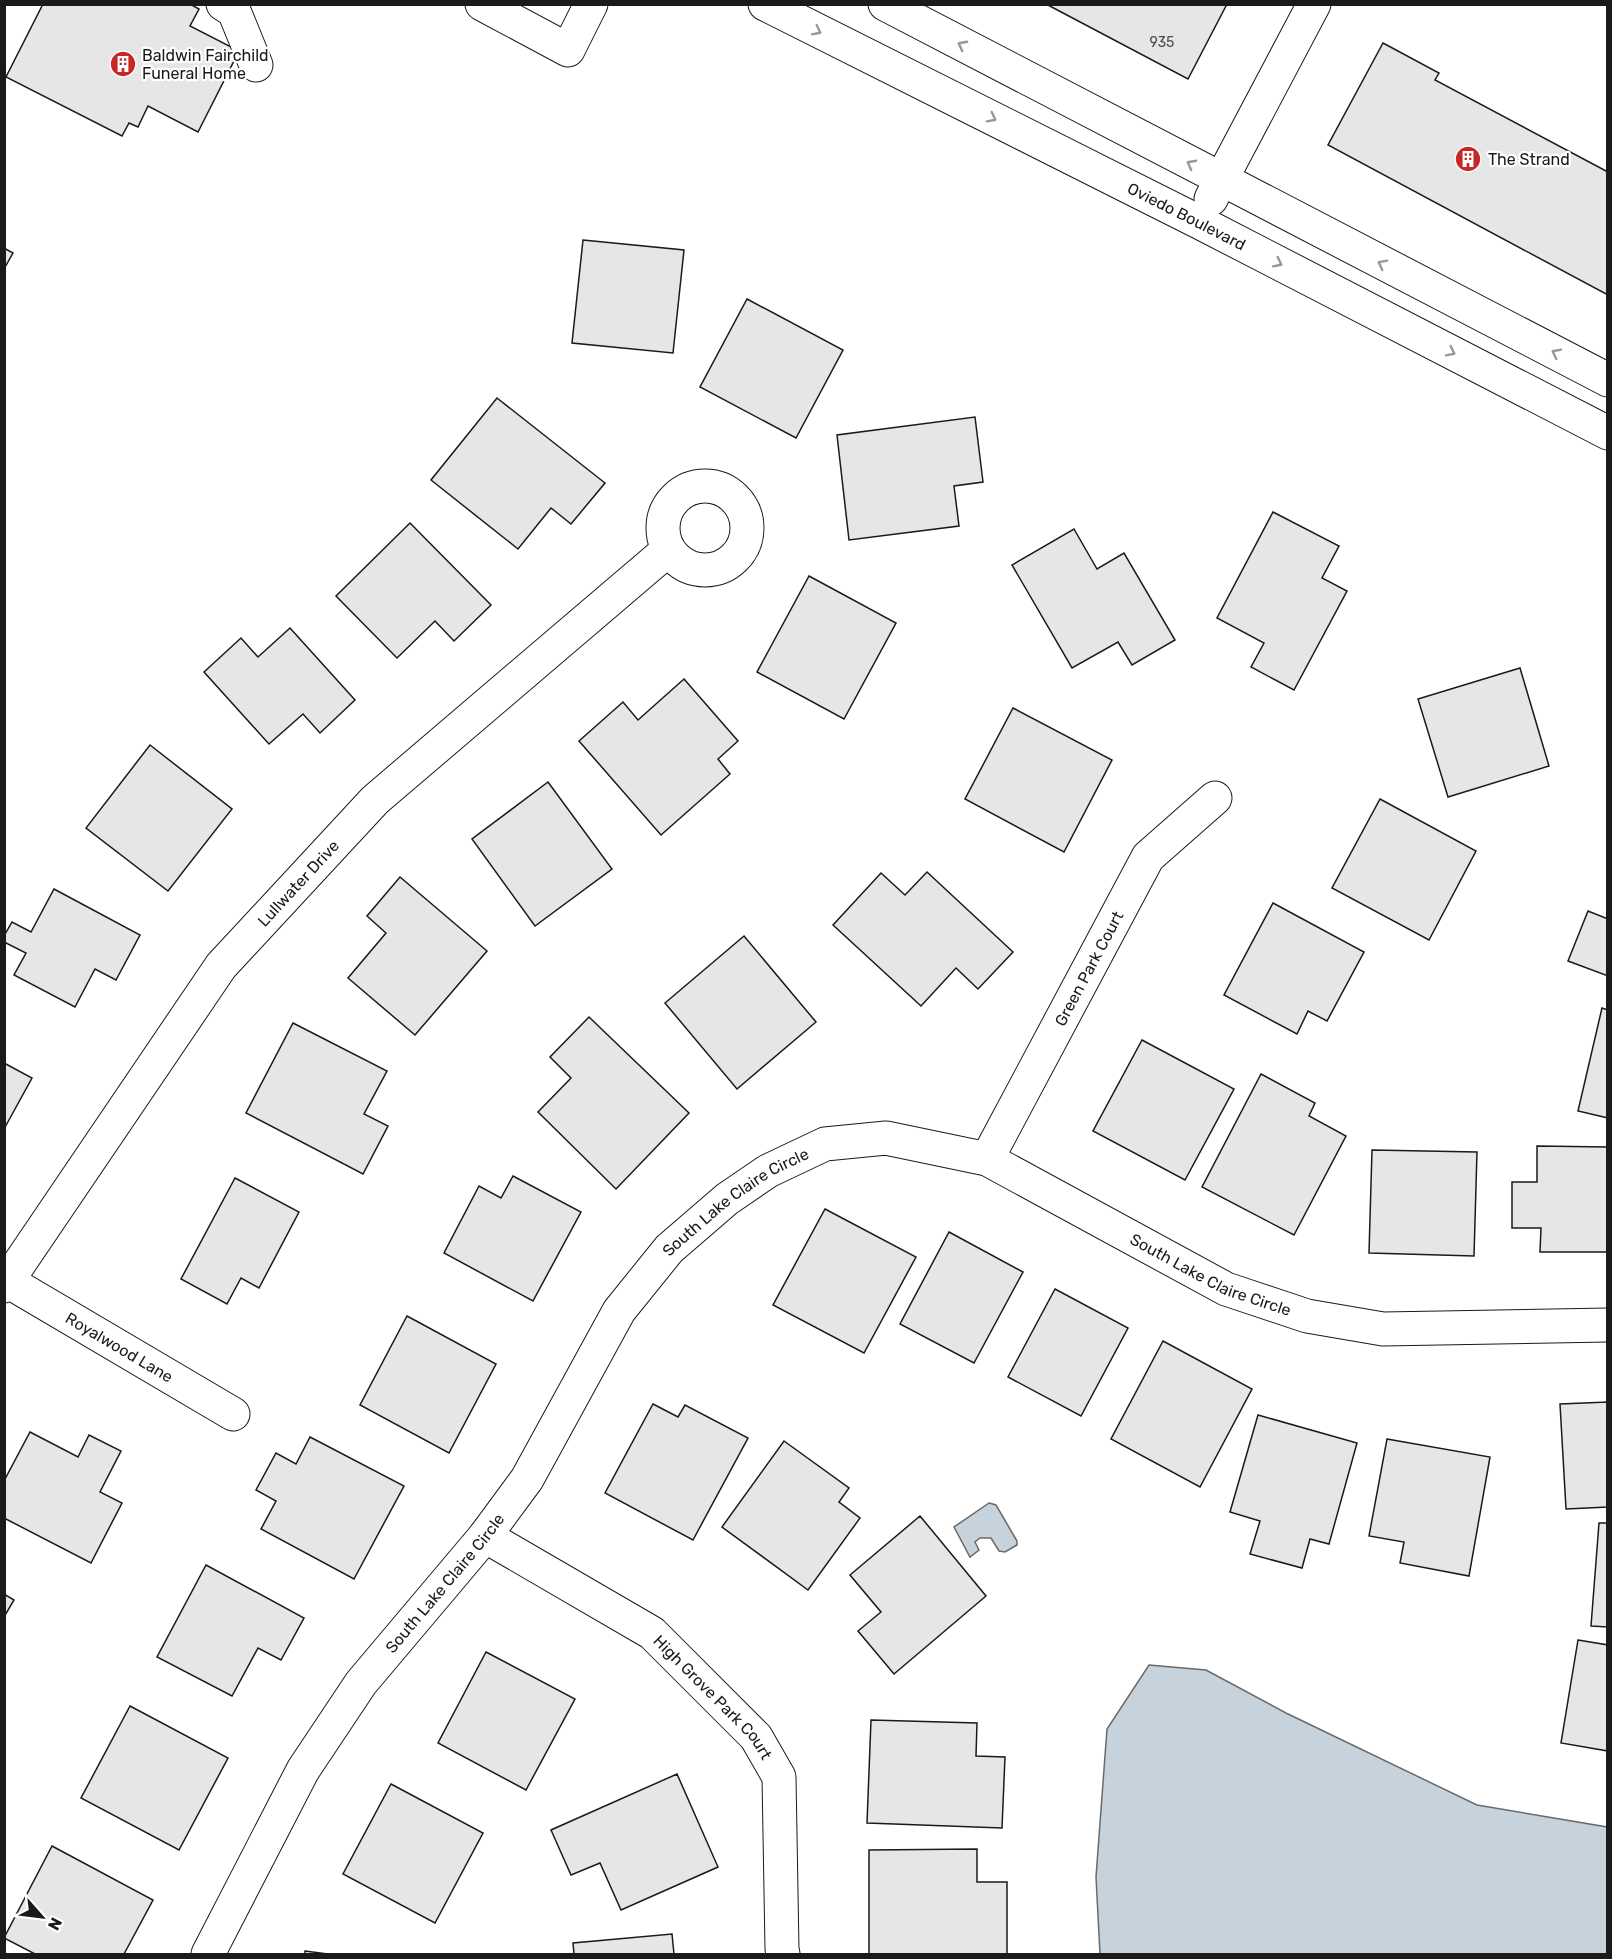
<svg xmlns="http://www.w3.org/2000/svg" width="1612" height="1959" font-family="Rubik,sans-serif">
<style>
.water{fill:#c6d2dc;stroke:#6a6a6a;stroke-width:1.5}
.building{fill:#e6e6e6;stroke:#1a1a1a;stroke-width:1.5}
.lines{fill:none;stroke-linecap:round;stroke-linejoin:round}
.minor-casing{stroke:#1a1a1a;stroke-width:35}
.minor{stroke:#fff;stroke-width:33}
.oneway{stroke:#989898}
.labels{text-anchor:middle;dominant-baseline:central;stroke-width:4.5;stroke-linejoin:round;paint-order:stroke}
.number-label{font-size:14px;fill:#4d4d4d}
.poi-label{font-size:16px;fill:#1a1a1a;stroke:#fff;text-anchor:start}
.street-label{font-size:16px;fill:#1a1a1a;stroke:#fff}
</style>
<rect width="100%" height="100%" fill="#fff"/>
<g class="water">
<polygon points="989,1503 996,1505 1017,1541 1017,1545 1005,1552 999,1551 991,1538 980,1538 975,1542 979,1550 970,1557 954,1527"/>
<polygon points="1149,1665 1206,1670 1286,1713 1477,1805 1607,1827 1607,1954 1100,1954 1096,1877 1107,1729"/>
</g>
<g class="building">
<polygon points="43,4 190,4 199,9 190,26 239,51 198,132 148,106 138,127 129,123 122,136 6,77"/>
<polygon points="1046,4 1227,4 1188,79"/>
<polygon points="1383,43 1439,73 1435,80 1608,172 1608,295 1328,145"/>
<polygon points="583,240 684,250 673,353 572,343"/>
<polygon points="4,248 13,253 4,269"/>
<polygon points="747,299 843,350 796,438 700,387"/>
<polygon points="497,398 605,483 571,524 551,508 518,549 431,480"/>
<polygon points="975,417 983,482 954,486 959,526 849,540 837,435"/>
<polygon points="1273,512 1339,546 1322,578 1347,591 1294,690 1251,667 1264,643 1217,618"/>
<polygon points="410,523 491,605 454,641 435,621 397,658 336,596"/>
<polygon points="1074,529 1097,569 1124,553 1175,640 1132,665 1118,642 1072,668 1012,565"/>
<polygon points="809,576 896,623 844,719 757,672"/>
<polygon points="290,628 355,700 320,733 303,714 269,744 204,672 241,638 258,657"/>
<polygon points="1520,668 1549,766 1448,797 1418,699"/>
<polygon points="684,679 738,741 718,759 730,774 661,835 579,741 623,702 638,720"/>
<polygon points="1013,708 1112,760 1064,852 965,799"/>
<polygon points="150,745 232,809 168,891 86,828"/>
<polygon points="548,782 612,869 535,926 472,839"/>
<polygon points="1380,799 1476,851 1429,940 1332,888"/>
<polygon points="927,872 1013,952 978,989 956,968 921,1006 833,925 881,873 905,895"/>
<polygon points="400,877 487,951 415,1035 348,978 386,933 367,916"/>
<polygon points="54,889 140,935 116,980 95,969 75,1007 14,975 26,953 4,942 4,936 12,922 31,932"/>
<polygon points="1273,903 1364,952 1327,1021 1308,1011 1297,1034 1224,995"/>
<polygon points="1588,911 1608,919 1608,976 1568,961"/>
<polygon points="744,936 816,1022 737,1089 665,1003"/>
<polygon points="1602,1008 1608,1010 1608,1118 1578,1111"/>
<polygon points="589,1017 689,1113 616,1189 538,1112 571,1078 550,1057"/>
<polygon points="293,1023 387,1071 364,1114 388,1126 363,1174 246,1113"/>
<polygon points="1142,1040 1234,1089 1185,1180 1093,1131"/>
<polygon points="4,1063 32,1078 4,1129"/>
<polygon points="1261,1074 1315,1103 1309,1116 1346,1136 1294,1235 1202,1187"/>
<polygon points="1537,1146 1608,1147 1608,1252 1540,1252 1541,1228 1512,1228 1512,1182 1537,1182"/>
<polygon points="1372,1150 1477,1152 1474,1256 1369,1253"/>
<polygon points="513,1176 581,1212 533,1301 444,1253 479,1186 501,1198"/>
<polygon points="235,1178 299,1212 259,1288 241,1278 227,1304 181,1279"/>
<polygon points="825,1209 916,1257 864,1353 773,1305"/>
<polygon points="949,1232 1023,1272 974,1363 900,1324"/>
<polygon points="1055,1289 1128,1328 1081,1416 1008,1377"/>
<polygon points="407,1316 496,1364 449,1453 360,1405"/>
<polygon points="1163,1341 1252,1389 1200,1487 1111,1439"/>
<polygon points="1608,1402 1608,1507 1566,1509 1560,1404"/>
<polygon points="653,1404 678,1417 685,1405 748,1438 693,1540 605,1493"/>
<polygon points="1258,1415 1357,1443 1329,1544 1310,1539 1302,1568 1250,1554 1260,1521 1230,1512"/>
<polygon points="30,1432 78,1457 89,1435 121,1451 100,1492 122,1503 91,1563 4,1518 4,1481"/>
<polygon points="310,1437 404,1486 354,1579 261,1529 276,1501 256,1490 276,1453 296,1464"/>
<polygon points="1387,1439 1490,1457 1469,1576 1400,1563 1404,1542 1369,1536"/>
<polygon points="784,1441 849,1488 839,1502 860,1518 808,1590 722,1527"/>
<polygon points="920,1516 986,1596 894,1674 858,1631 881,1612 850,1575"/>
<polygon points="1599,1523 1608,1523 1608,1627 1591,1626"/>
<polygon points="206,1565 304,1618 281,1660 258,1648 232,1696 157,1657"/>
<polygon points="4,1594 14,1600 4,1617"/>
<polygon points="1578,1640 1608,1645 1608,1751 1561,1743"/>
<polygon points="486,1652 575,1699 526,1790 438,1743"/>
<polygon points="130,1706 228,1758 179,1850 81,1798"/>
<polygon points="871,1720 977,1723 976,1756 1005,1757 1002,1828 867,1823"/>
<polygon points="677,1774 718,1867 621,1910 600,1863 571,1875 551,1830"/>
<polygon points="391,1784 483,1833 435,1923 343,1874"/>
<polygon points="52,1846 153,1900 124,1954 35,1954 4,1938"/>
<polygon points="977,1849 977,1882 1007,1882 1007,1954 869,1954 869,1850"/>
<polygon points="672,1934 674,1954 574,1954 573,1943"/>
<polygon points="305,1951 328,1954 305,1954"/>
</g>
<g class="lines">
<g class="minor-casing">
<g id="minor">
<polyline points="223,4 234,11 256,65"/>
<polyline points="482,4 568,50 591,4"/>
<path id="s1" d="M765,4L1199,222L1608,433"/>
<polyline points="885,4 1608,380"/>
<polyline points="1211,199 1314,4"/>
<circle cx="705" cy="528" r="42"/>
<path id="s2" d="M987,1159L1148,857L1215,798"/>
<path id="s3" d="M4,1279L233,1414"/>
<path id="s4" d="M4,1286L221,966L375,800L668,550"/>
<path id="s5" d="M485,1536L652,1633L756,1737L779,1777L782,1949L783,1954"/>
<path id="s6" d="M208,1954L303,1770L361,1683L485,1536L527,1479L619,1311L669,1249L727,1199L768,1171L825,1144L886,1138L987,1159L1226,1289L1307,1316L1383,1329L1608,1325"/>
</g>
</g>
<use href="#minor" class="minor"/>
</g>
<defs><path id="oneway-chevron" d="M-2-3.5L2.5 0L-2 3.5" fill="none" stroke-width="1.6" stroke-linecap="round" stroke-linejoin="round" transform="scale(1.5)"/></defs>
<g class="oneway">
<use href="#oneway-chevron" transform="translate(817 31) rotate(27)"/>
<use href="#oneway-chevron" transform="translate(962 45) rotate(-152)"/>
<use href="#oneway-chevron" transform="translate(992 118) rotate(27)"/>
<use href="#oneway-chevron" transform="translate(1191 164) rotate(-152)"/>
<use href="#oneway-chevron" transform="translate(1278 263) rotate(27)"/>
<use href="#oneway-chevron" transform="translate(1382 264) rotate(-153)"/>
<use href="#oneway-chevron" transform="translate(1451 352) rotate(27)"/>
<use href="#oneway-chevron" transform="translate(1556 353) rotate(-153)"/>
</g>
<defs>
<g id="building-disc" transform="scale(1.35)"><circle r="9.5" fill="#c62828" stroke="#fff"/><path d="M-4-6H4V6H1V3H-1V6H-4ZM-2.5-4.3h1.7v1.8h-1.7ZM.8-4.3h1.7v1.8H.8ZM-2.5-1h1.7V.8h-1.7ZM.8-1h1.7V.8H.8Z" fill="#fff"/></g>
</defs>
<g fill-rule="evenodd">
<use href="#building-disc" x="123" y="64"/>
<use href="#building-disc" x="1468" y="159"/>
</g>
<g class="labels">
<g class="number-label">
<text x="1162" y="42">935</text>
</g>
<g class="poi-label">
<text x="142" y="55">Baldwin Fairchild<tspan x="142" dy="18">Funeral Home</tspan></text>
<text x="1488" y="159">The Strand</text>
</g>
<g class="street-label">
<text stroke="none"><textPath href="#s1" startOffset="472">Oviedo Boulevard</textPath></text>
<text stroke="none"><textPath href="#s4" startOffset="500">Lullwater Drive</textPath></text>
<text stroke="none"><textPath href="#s2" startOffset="216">Green Park Court</textPath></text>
<text stroke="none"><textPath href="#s6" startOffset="928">South Lake Claire Circle</textPath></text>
<text stroke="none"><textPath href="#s6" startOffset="1452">South Lake Claire Circle</textPath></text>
<text stroke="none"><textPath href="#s3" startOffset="134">Royalwood Lane</textPath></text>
<text stroke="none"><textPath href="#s6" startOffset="442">South Lake Claire Circle</textPath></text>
<text stroke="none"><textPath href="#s5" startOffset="282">High Grove Park Court</textPath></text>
</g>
</g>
<rect width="1612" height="1959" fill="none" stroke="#1a1a1a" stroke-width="12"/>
<g transform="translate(42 1917) rotate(118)" stroke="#ffffff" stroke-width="4.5" paint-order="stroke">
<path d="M0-4.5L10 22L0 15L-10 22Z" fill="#1a1a1a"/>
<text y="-9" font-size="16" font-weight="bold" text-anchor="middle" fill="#1a1a1a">N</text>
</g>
</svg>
